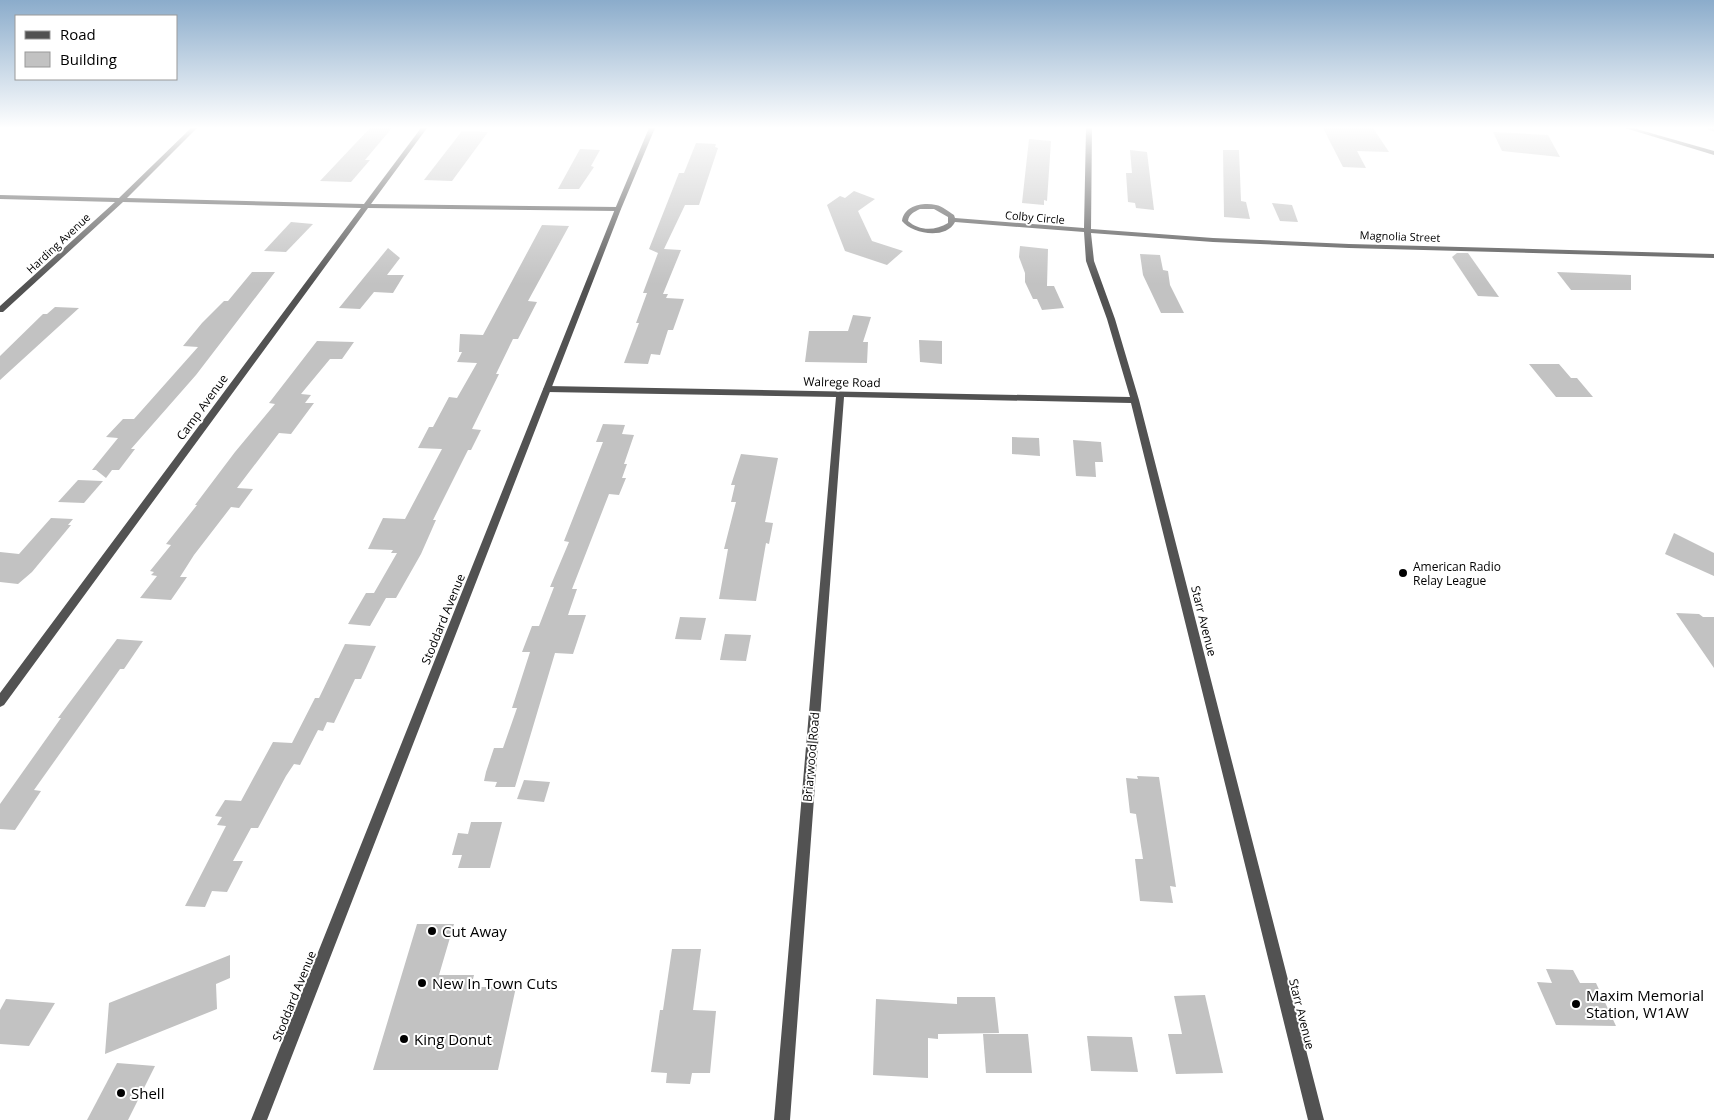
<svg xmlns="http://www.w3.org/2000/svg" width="1714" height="1120" font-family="'Open Sans',sans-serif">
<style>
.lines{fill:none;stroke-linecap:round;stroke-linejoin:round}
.stream{stroke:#a0a0a0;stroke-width:4.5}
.building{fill:#c2c2c2}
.minor{fill:#525252;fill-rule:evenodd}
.tertiary{fill:#525252;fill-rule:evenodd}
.poi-dot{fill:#000;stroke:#fff;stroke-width:2}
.labels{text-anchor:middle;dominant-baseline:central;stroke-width:4;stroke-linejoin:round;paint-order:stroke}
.far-street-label{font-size:11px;fill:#000;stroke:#fff}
.street-label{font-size:12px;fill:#000;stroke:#fff}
.poi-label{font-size:12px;fill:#000;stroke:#fff;text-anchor:start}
.near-poi-label{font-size:15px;fill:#000;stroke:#fff;text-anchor:start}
</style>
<rect width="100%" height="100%" fill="#fff"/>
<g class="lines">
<polyline class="stream" points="1710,128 1714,129"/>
</g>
<g class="building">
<polygon points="370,128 392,128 365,160 370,160 351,182 320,181"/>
<polygon points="1323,128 1373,128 1389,152 1357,151 1366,168 1343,167"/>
<polygon points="462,131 488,132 452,181 424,180"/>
<polygon points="1493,132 1548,135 1560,157 1502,151"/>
<polygon points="1029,139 1051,141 1047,201 1044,200 1044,205 1022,203"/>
<polygon points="696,143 716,144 715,147 718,148 699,205 685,205 664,249 681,250 663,294 668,294 666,298 684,299 673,330 668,330 660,355 651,354 648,364 624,363 639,323 636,323 647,293 643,293 658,253 649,249 679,173 684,173"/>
<polygon points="580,149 600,150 591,166 594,167 579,189 558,189"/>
<polygon points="1130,150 1147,152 1154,210 1136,208 1135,203 1128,202 1126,173 1132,173"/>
<polygon points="1223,150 1239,150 1241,201 1246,202 1250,219 1224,217"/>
<polygon points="854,191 875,199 858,211 872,241 903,251 887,265 845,251 827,205 840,196 845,198"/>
<polygon points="1272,203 1292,205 1298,222 1280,221"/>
<polygon points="291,222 313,224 286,252 264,251"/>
<polygon points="542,225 569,226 528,301 537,302 518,339 513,339 496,374 499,374 472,429 481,430 471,450 468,450 433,520 436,520 421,554 396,598 386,598 370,626 348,624 366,593 374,593 397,553 391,553 393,550 368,549 383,518 405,519 442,449 418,448 429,427 433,427 449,397 457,398 477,363 457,362 462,352 459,352 460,334 483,335"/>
<polygon points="1020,246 1048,249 1047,286 1054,286 1064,308 1042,310 1037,299 1033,299 1025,282 1025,273 1019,257"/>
<polygon points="388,248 400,258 387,275 404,275 393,293 374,292 360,309 339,308"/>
<polygon points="1457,253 1468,253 1499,297 1478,296 1452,257"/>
<polygon points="1140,254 1160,255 1163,270 1168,271 1170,285 1184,313 1161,313 1143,275"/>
<polygon points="252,272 275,272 196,375 131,449 135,449 119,470 112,470 106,478 96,470 92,470 118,438 106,437 123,419 134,419 198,347 183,346 202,323 224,301 228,301"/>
<polygon points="1557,272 1631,275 1631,290 1571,290"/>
<polygon points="55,307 79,308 0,380 0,356 43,314 47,314"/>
<polygon points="853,315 871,317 863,342 868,342 867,363 805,362 809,331 848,331"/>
<polygon points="919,340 942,341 942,364 920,362"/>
<polygon points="317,341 354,342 342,359 330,359 301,394 311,395 305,403 314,403 291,434 279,433 237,488 253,489 239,508 231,507 194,555 180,577 187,577 171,600 140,598 157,576 151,575 154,572 150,571 171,545 166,544 197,505 195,505 235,452 275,404 269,403"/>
<polygon points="1529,364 1559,364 1571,378 1577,378 1593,397 1556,397"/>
<polygon points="603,424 625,425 622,434 634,435 624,464 627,464 622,478 626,478 619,495 609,494 572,589 577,589 568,615 586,615 573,654 555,653 515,787 495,787 497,782 484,781 486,772 494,748 503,748 517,708 512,708 530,652 522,652 532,626 539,626 554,587 550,587 569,542 564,541 603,442 596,442"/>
<polygon points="1012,437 1039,438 1040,456 1012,454"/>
<polygon points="1073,440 1101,442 1103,462 1095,462 1096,477 1076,476"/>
<polygon points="741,454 778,458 765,522 773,523 769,544 766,543 756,601 719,599 728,549 724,549 736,502 731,502 735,485 731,485"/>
<polygon points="78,480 103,481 84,503 58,502"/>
<polygon points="51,518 73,519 68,525 71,525 32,572 18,584 0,582 0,552 19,554"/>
<polygon points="1674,533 1714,553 1714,576 1665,554"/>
<polygon points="1676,613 1699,614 1703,617 1714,617 1714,668"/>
<polygon points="680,617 706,618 701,640 675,639"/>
<polygon points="725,634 751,635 746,661 720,660"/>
<polygon points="117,639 143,641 124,669 120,669 34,790 41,791 15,830 0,829 0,804 61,718 58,718"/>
<polygon points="345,644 376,646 361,679 355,679 334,723 327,722 323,731 318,730 300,765 294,764 286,776 258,828 251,828 233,861 243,861 227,892 212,891 205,907 185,906 226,826 217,825 222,817 215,816 225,800 241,801 273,742 292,743 315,698 319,698"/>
<polygon points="1137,776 1159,777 1176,887 1170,886 1173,903 1140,901 1135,859 1143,859 1136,814 1130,813 1126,778 1138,779"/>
<polygon points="524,780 550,782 544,802 517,799"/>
<polygon points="471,822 502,822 490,868 458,868 462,855 452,855 458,833 468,834"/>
<polygon points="417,924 454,924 439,975 474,975 471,987 516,987 498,1070 373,1070"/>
<polygon points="672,949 701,949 693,1010 716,1011 710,1073 692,1073 690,1084 666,1083 667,1073 651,1072 660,1010 663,1010"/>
<polygon points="230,955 230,978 216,984 217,1009 105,1054 109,1003"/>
<polygon points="1546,969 1573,970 1580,983 1596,983 1616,1026 1556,1025 1537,982 1552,983"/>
<polygon points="1205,995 1223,1073 1176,1074 1168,1034 1182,1034 1174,996"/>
<polygon points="957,997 995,997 999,1033 938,1034 938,1039 928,1038 928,1078 873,1075 876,999 957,1004"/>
<polygon points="6,999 55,1003 29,1046 0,1044 0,1010"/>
<polygon points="983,1034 1028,1034 1032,1073 986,1073"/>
<polygon points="1087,1036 1132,1037 1138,1072 1091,1071"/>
<polygon points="117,1063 155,1066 128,1120 87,1120"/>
</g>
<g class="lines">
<g class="minor">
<polygon points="191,128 197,128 127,198 364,204 421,128 427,128 371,204 618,207 621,209 618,211 368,208 4,705 0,707 0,693 361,208 123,202 3,312 0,312 0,306 115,202 0,199 0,195 119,198"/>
<path d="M1086,128H1092L1091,229L1213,238L1349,244L1714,254V258L1349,248L1213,242L1091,233L1094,261L1115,319L1139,400L1324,1120H1308L1131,403L844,397L790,1120H774L836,397L547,392L543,389L547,386L1130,397L1107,319L1086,261L1084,232L955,222C946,240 912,234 902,221C904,206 922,202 936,205C942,206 949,212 954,215L955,218L1084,228ZM920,209H934L948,217V223C935,231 919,231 908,221C909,214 914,212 920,209Z"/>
<polygon points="1625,128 1633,128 1714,151 1714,155"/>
</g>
<polygon class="tertiary" points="649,128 655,128 621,209 267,1120 251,1120 615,209"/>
</g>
<linearGradient id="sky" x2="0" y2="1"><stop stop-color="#8baccb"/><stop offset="0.45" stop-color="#fff"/><stop offset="1" stop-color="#fff" stop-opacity="0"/></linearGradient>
<rect width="1714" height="284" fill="url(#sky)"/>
<g class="poi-dot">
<circle cx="1403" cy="573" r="5"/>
<circle cx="432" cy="931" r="5"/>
<circle cx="422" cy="983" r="5"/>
<circle cx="1576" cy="1004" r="5"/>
<circle cx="404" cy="1039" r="5"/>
<circle cx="121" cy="1093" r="5"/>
</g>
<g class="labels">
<g class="far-street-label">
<text transform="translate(1035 217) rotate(5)">Colby Circle</text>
<text transform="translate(1400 236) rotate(2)">Magnolia Street</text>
<text transform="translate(58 243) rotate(-43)">Harding Avenue</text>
</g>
<g class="street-label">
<text transform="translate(842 382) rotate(1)">Walrege Road</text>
<text transform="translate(202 407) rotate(-54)">Camp Avenue</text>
<text transform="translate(443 619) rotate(-68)">Stoddard Avenue</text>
<text transform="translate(1204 621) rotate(76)">Starr Avenue</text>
<text transform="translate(811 757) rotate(-85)">Briarwood Road</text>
<text transform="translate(294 996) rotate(-68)">Stoddard Avenue</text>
<text transform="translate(1302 1014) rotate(76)">Starr Avenue</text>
</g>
<g class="poi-label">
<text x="1413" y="566">American Radio<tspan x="1413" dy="14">Relay League</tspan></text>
</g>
<g class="near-poi-label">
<text x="442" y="931">Cut Away</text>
<text x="432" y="983">New In Town Cuts</text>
<text x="1586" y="995">Maxim Memorial<tspan x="1586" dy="17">Station, W1AW</tspan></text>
<text x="414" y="1039">King Donut</text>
<text x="131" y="1093">Shell</text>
</g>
</g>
<rect x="15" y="15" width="162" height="65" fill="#ffffff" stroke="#999999"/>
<rect x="25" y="31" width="25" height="8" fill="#525252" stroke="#999999"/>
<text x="60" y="40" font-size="15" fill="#000000">Road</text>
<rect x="25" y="52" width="25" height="15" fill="#c2c2c2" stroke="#999999"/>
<text x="60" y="65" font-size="15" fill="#000000">Building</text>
</svg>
